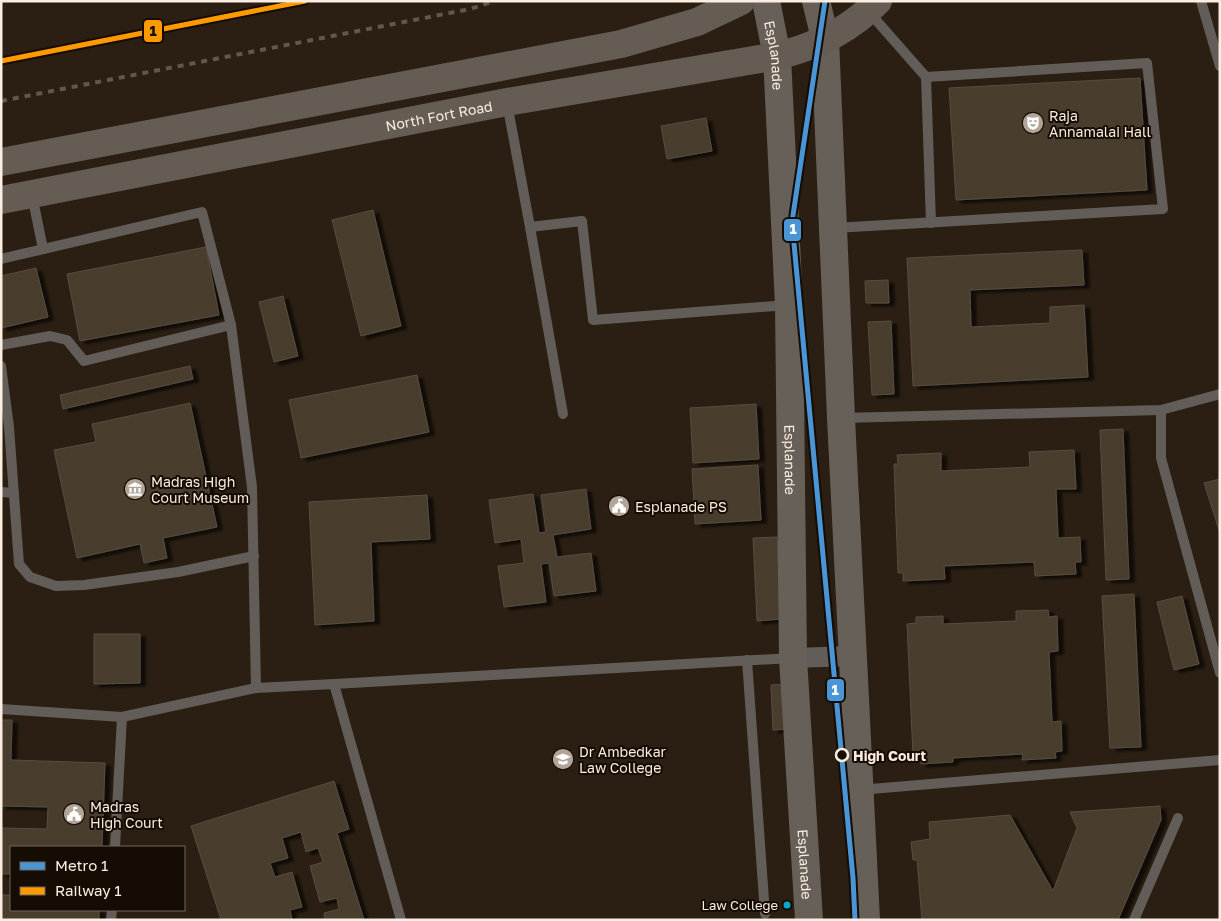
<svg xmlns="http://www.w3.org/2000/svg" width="1221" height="921" font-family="'Golos Text',sans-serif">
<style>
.building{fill:#4a3d2d;stroke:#564d42;filter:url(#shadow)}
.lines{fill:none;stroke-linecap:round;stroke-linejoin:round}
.service{stroke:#625d59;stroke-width:10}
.minor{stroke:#625d59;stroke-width:20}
.secondary{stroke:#666058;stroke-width:28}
.primary{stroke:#655c54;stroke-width:28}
.rail{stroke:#60584f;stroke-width:4;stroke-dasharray:6 6;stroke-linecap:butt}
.rail-1-casing{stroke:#150c04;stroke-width:9}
.rail-1{stroke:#f90;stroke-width:5}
.metro-1-casing{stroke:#150c04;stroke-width:9}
.metro-1{stroke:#4a95d5;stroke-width:5}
.stop-dot{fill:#150c04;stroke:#fbeddf;stroke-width:2.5}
.bus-dot{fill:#00a9ce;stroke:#150c04;stroke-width:2}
.labels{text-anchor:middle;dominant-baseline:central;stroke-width:4;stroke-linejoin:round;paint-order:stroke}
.bus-label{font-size:13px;fill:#fbeddf;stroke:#150c04;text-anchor:end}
.street-label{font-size:14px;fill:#fbeddf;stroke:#150c04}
.poi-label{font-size:14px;fill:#fbeddf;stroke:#150c04;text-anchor:start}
.stop-label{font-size:14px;font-weight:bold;fill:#fbeddf;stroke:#150c04;text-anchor:start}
.line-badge{stroke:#150c04;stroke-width:2}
.badge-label{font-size:14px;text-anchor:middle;font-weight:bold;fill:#fff}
.pale-badge-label{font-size:14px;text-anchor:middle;font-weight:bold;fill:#111}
</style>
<defs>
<filter id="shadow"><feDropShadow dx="5.5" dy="3" stdDeviation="1" flood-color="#0009"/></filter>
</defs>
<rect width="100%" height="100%" fill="#2a1f12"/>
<g class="building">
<polygon points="1140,78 1147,190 956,200 949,88"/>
<polygon points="706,118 712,151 667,159 661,126"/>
<polygon points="373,210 401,326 361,336 332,220"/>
<polygon points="206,247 219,315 80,341 67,274"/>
<polygon points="1082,250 1084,285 970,290 971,327 1050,323 1050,307 1084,305 1088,377 913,386 907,258"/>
<polygon points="36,268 48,317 1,328 1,276"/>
<polygon points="888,280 889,303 866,303 865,281"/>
<polygon points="283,296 298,356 274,362 259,302"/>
<polygon points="891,321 894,394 872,395 868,322"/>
<polygon points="190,366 193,379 63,409 60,395"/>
<polygon points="417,375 429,432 301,458 289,400"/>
<polygon points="190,403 217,527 163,538 167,558 144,563 140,544 77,558 54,450 96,442 92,424"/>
<polygon points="756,404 759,459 693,463 690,408"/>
<polygon points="1123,429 1129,579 1106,580 1100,430"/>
<polygon points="1074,450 1076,489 1056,489 1058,538 1080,537 1081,562 1075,562 1076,574 1035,576 1034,562 944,566 945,579 903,581 903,573 898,573 894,464 898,464 897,455 941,453 941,471 1030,467 1029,452"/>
<polygon points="758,465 761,520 695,524 692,469"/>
<polygon points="1220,479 1220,533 1204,483"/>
<polygon points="586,489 591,529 553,535 557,557 591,553 596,591 554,596 549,563 541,564 546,602 504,607 498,566 524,563 521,539 495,543 489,500 533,494 539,533 546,532 541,495"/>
<polygon points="427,495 430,539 371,542 374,621 315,625 309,502"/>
<polygon points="777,537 781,619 757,621 753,538"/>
<polygon points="1134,594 1141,747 1110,748 1102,596"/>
<polygon points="1182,596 1199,664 1174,670 1157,602"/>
<polygon points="1048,610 1049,617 1057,616 1058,651 1049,652 1052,722 1061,721 1062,751 1055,752 1056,758 1022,760 1023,754 953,758 953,762 921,764 921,756 913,756 907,624 916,623 916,617 943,616 943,624 1016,621 1016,611"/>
<polygon points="94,634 140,634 140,683 94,684"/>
<polygon points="788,684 791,729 773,730 771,685"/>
<polygon points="1,720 12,720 11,760 105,763 102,847 11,847 11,874 1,874 1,828 47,829 48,807 1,806"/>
<polygon points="334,781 349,829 337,833 364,920 325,920 324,913 339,909 337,898 320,902 310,866 323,862 318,848 306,852 301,832 282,838 288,858 270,863 275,877 292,872 302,907 290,910 292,920 221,920 191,826"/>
<polygon points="1160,806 1161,820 1118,920 922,920 917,860 913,860 911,842 930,839 929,822 1010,815 1053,891 1077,828 1070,812"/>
<polygon points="1,895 11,895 11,910 99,910 99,920 1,920"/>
</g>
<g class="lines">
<g class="service">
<polyline points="1201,1 1220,66"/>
<polyline points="926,77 931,223"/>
<polyline points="507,103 530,227 582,221 593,320 788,305"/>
<polyline points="32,195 43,249"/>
<polyline points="530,227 563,414"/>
<polyline points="834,228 1163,209 1147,63 926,77 868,11"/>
<polyline points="1,259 202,212 231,325"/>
<polyline points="1,345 50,336 67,340 84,361 231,325 252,487 256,688 334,684"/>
<polyline points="1,366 9,427 19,564 30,577 56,586 84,585 178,572 254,556"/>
<polyline points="1161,410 1161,458 1220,673"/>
<polyline points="842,418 1161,410 1220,394"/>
<polyline points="1,492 14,493"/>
<polyline points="747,660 765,914"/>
<polyline points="1,709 122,717 115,847"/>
<polyline points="122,717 256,688"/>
<polyline points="859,790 1220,760"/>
<polyline points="111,920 112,910"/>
<polyline points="401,920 334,684 792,658"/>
<polyline points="1134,920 1178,818"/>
</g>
<polyline class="minor" points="793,658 853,656"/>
<g class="secondary">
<path id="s1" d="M766,1L777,56L789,305L793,658L809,920"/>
<polyline points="816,1 825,38 841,418 866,920"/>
</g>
<g class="primary">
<polyline points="1,162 621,44 697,22 741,1"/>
<path id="s2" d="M1,200L507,102L777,56C814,47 851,29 878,1"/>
</g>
<polyline class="rail" points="1,101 470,9 495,1"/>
<g class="rail-1-casing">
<polyline id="rail-1" points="1,61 305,1"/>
</g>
<use href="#rail-1" class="rail-1"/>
<g class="metro-1-casing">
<polyline id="metro-1" points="825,1 792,222 853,878 855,920"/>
</g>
<use href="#metro-1" class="metro-1"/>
</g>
<defs>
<g id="theatre-disc" transform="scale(1.125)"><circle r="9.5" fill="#b2a597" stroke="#150c04"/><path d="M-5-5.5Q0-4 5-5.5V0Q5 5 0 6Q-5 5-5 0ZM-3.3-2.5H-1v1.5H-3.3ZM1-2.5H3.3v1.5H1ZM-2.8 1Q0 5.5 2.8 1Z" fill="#fff"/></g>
<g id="museum-disc" transform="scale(1.125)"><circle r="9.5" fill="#b2a597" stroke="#150c04"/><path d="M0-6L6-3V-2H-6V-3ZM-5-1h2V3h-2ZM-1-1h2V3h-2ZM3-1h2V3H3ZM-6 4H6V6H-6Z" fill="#fff"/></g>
<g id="civic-disc" transform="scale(1.125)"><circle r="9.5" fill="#b2a597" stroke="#150c04"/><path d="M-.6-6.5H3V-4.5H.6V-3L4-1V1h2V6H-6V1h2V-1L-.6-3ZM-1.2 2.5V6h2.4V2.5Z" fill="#fff"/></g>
<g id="university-disc" transform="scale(1.125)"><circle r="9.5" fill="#b2a597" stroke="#150c04"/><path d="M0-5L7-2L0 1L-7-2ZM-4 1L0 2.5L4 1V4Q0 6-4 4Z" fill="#fff"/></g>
</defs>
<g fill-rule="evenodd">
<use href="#theatre-disc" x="1033" y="123"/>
<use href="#museum-disc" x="135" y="489"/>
<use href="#civic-disc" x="619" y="506"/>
<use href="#university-disc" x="563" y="759"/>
<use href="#civic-disc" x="74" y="814"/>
</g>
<circle class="stop-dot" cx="842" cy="755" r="6"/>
<circle class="bus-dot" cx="787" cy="905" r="4.5"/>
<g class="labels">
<g class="bus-label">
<text x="778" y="905">Law College</text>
</g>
<g class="street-label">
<text stroke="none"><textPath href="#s1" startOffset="55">Esplanade</textPath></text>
<text stroke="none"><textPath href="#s2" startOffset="446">North Fort Road</textPath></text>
<text stroke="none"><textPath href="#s1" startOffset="460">Esplanade</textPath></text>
<text stroke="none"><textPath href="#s1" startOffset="865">Esplanade</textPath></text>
</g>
<g class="poi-label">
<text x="1049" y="115">Raja<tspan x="1049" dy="16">Annamalai Hall</tspan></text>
<text x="151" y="481">Madras High<tspan x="151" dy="16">Court Museum</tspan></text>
<text x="635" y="506">Esplanade PS</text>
<text x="579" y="751">Dr Ambedkar<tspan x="579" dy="16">Law College</tspan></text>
<text x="90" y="806">Madras<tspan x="90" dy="16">High Court</tspan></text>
</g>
<g class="stop-label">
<text x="853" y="755">High Court</text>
</g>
</g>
<g class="line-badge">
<rect x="143" y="19" width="20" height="24" rx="5" fill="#f90"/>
<rect x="783" y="218" width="19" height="24" rx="5" fill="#4a95d5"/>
<rect x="826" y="678" width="19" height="24" rx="5" fill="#4a95d5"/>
</g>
<g class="badge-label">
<text x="793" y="234">1</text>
<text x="835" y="695">1</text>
</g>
<g class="pale-badge-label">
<text x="153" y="36">1</text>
</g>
<rect width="1221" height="921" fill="none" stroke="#fbeddf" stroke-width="5"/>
<rect x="10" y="846" width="175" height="65" fill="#150c04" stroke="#71665c"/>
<rect x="20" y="862" width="25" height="8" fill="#4a95d5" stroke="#71665c"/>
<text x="55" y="871" font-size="15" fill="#fbeddf">Metro 1</text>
<rect x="20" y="887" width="25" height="8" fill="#ff9900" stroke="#71665c"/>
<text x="55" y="896" font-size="15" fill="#fbeddf">Railway 1</text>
</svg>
